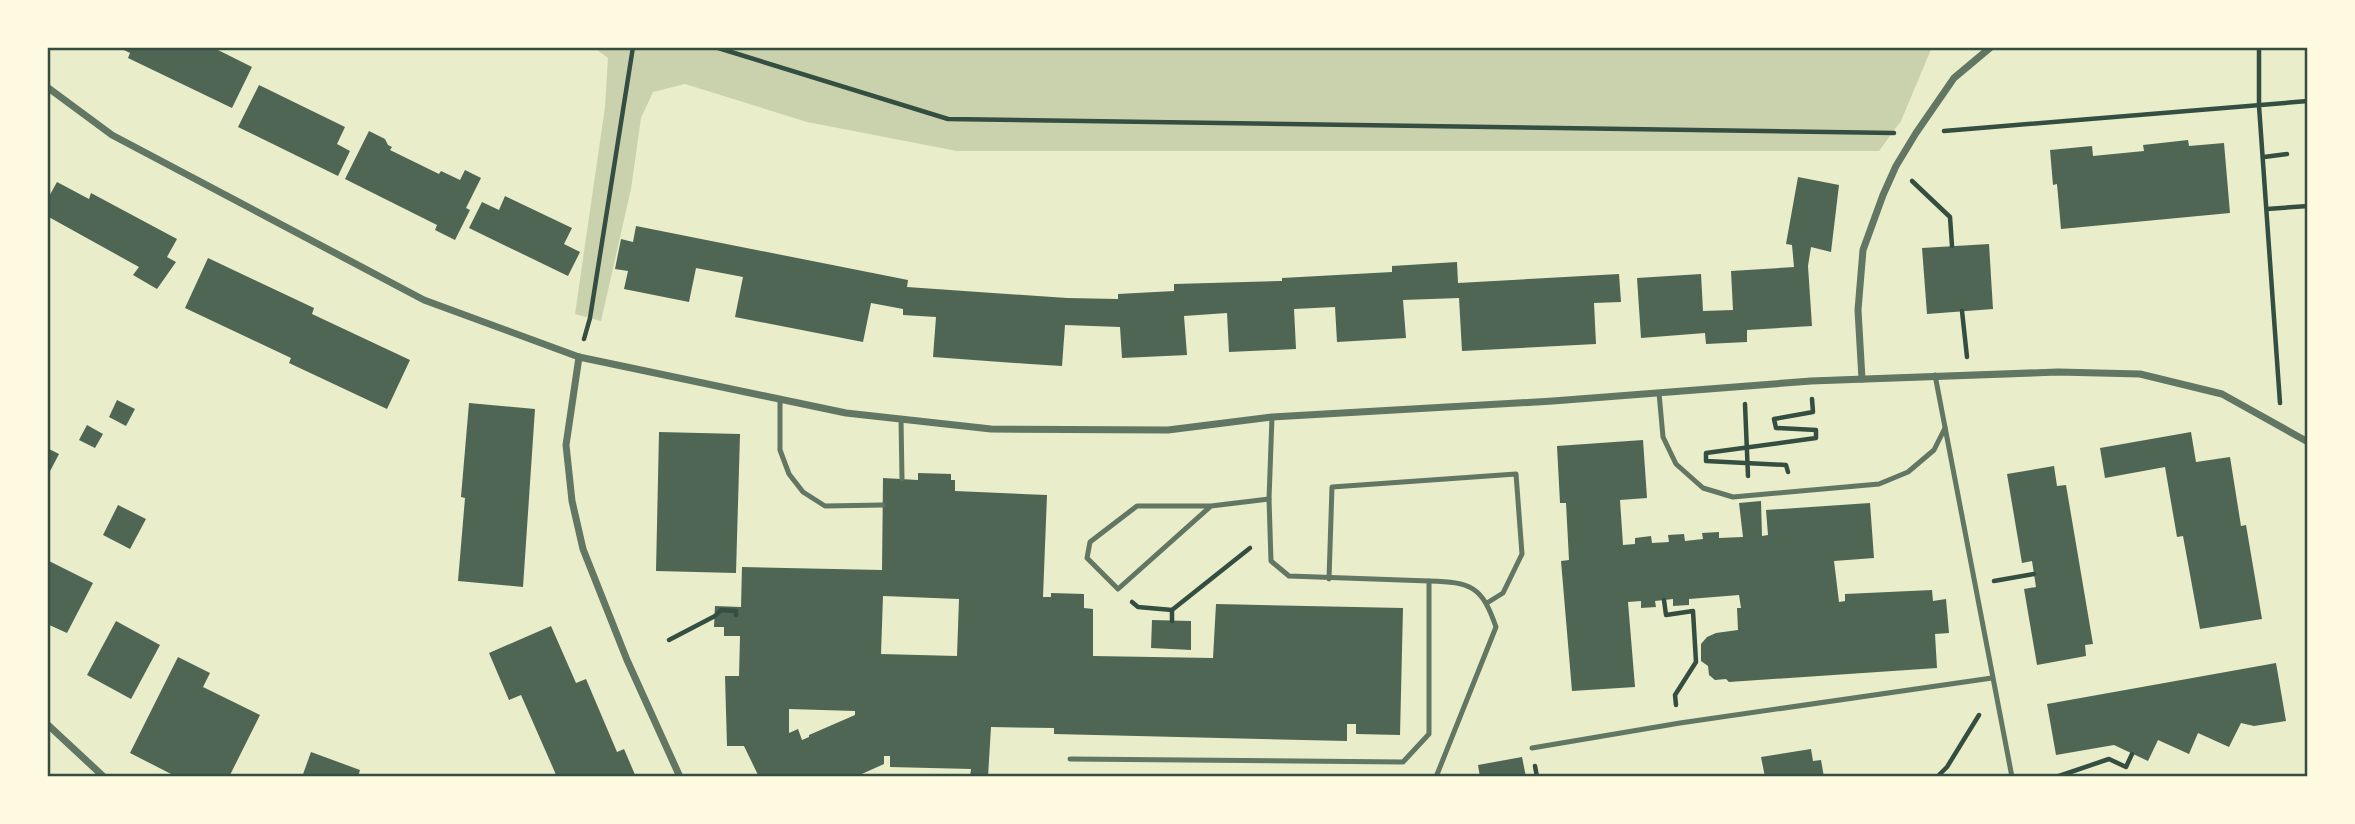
<svg xmlns="http://www.w3.org/2000/svg" width="2355" height="824" font-family="'Asap Condensed',sans-serif">
<style>
.green{fill:#cad2ad}
.building{fill:#4f6655;fill-rule:evenodd}
.lines{fill:none;stroke-linecap:round;stroke-linejoin:round}
.path{stroke:#344e41;stroke-width:4.5}
.service{stroke:#617663;stroke-width:5}
.minor{stroke:#617663;stroke-width:7}
.neatline{fill:none;stroke:#344e41;stroke-width:2.5}
</style>
<rect width="100%" height="100%" fill="#e9edc9"/>
<polygon class="green" points="593,47 1932,47 1901,121 1879,151 957,151 807,122 685,84 653,92 641,118 631,189 601,321 575,314 605,107 608,58"/>
<g class="building">
<polygon points="118,47 212,47 252,67 232,108 128,58 130,53"/>
<polygon points="259,85 345,127 337,144 350,151 338,176 238,127"/>
<polygon points="369,131 385,139 388,145 392,147 390,150 439,174 441,171 460,180 465,170 481,178 466,208 470,210 455,240 435,230 437,225 345,179"/>
<polygon points="2188,140 2189,146 2224,143 2230,213 2061,229 2057,184 2053,185 2050,150 2092,146 2093,156 2144,151 2143,145"/>
<polygon points="1798,177 1839,185 1831,252 1811,247 1808,266 1812,326 1747,330 1747,342 1706,344 1705,333 1641,338 1637,278 1701,274 1703,311 1733,310 1731,271 1794,267 1792,245 1786,244"/>
<polygon points="57,182 89,199 91,193 177,239 167,257 176,262 157,289 133,275 139,267 47,216 47,200"/>
<polygon points="505,196 572,228 564,244 580,252 568,276 469,228 482,202 499,210"/>
<polygon points="636,226 908,280 907,287 1067,298 1118,299 1118,294 1174,291 1174,284 1282,281 1282,278 1392,272 1392,266 1457,262 1458,283 1619,274 1621,302 1594,303 1596,344 1462,351 1459,298 1403,300 1406,338 1337,342 1335,307 1294,309 1296,349 1229,352 1227,313 1184,316 1187,355 1122,358 1120,327 1065,325 1062,366 1030,364 933,357 936,317 903,315 903,309 871,303 863,342 735,317 743,277 696,268 689,302 624,289 628,271 615,269 621,239 633,242"/>
<polygon points="1989,244 1993,309 1927,314 1922,248"/>
<polygon points="208,258 314,308 312,314 410,360 387,409 289,363 291,358 185,308"/>
<polygon points="117,400 135,409 126,426 109,417"/>
<polygon points="469,403 535,409 523,587 458,581 465,498 461,497"/>
<polygon points="87,425 103,434 95,448 79,440"/>
<polygon points="659,432 740,434 736,573 656,571"/>
<polygon points="2191,432 2196,462 2230,457 2241,526 2246,525 2262,619 2200,629 2183,536 2177,537 2165,467 2105,478 2100,448"/>
<polygon points="1643,440 1647,498 1620,500 1623,545 1635,544 1635,538 1651,536 1652,543 1669,542 1668,535 1684,534 1685,541 1703,539 1702,533 1719,532 1719,538 1743,537 1739,503 1761,501 1762,536 1768,535 1766,510 1870,503 1874,558 1834,561 1839,602 1845,601 1845,594 1932,590 1933,601 1946,599 1949,633 1935,634 1937,668 1729,682 1726,679 1715,680 1709,675 1708,666 1701,661 1701,644 1707,637 1716,633 1738,630 1737,608 1741,608 1739,595 1689,599 1689,605 1673,606 1673,599 1655,601 1656,607 1641,608 1641,601 1628,602 1635,687 1572,691 1561,561 1569,560 1566,503 1560,503 1557,446"/>
<polygon points="47,448 59,454 47,477"/>
<polygon points="2054,466 2057,486 2066,485 2093,644 2085,645 2086,656 2037,665 2024,589 2036,587 2032,561 2022,563 2007,474"/>
<path d="M918,473L951,474V480H955V491L1047,495L1043,597H1051V593L1084,594V608L1093,609V656L1213,658L1216,604L1403,608L1400,735L1356,734V724H1347V741L1054,734V728L991,727L988,777H970L971,769L890,767V756H884V764L855,777H759L744,746H727L725,676H739L740,636H724V627H714L715,606L741,607L742,567L882,570L883,478L918,480ZM883,596L959,599L957,656L881,654ZM789,709L855,711V715L809,735V737L802,740L798,729L789,733Z"/>
<polygon points="118,505 146,519 130,549 103,535"/>
<polygon points="47,560 93,583 67,633 47,624"/>
<polygon points="1152,620 1191,621 1191,650 1151,648"/>
<polygon points="116,621 160,645 131,699 87,675"/>
<polygon points="551,626 576,683 586,679 617,752 624,749 636,777 557,777 521,695 509,700 489,653"/>
<polygon points="178,657 210,673 203,687 260,715 229,777 177,777 130,753"/>
<polygon points="2276,663 2286,721 2254,726 2241,723 2229,747 2198,733 2189,754 2158,740 2148,761 2114,745 2056,755 2047,704"/>
<polygon points="1811,749 1813,761 1821,760 1824,777 1765,777 1761,757"/>
<polygon points="311,752 360,770 358,777 302,777"/>
<polygon points="1522,757 1526,777 1480,777 1478,765"/>
</g>
<g class="lines">
<g class="path">
<polyline points="715,47 948,119 1894,133"/>
<polyline points="2259,47 2259,106 2280,403"/>
<polyline points="1944,131 2308,101"/>
<polyline points="2264,157 2287,154"/>
<polyline points="1912,181 1950,217 1952,246"/>
<polyline points="2267,209 2308,206"/>
<polyline points="1962,311 1967,357"/>
<polyline points="584,339 590,318 633,47"/>
<polyline points="1745,404 1748,476"/>
<polyline points="1788,472 1786,465 1706,461 1706,453 1816,438 1816,430 1776,428 1774,419 1813,412 1812,399"/>
<polyline points="1994,581 2034,574"/>
<polyline points="1664,600 1666,615 1693,611 1696,662 1675,695 1676,705"/>
<polyline points="1132,602 1138,607 1172,610 1250,548"/>
<polyline points="1172,621 1172,610"/>
<polyline points="669,640 715,616 721,610 736,611 736,615"/>
<polyline points="1535,766 1537,777"/>
<polyline points="1937,777 1947,767 1979,715"/>
<polyline points="2056,777 2109,759 2126,767 2132,754"/>
</g>
<g class="service">
<polyline points="1935,375 2012,777"/>
<polyline points="1659,393 1663,437 1676,464 1703,488 1733,497 1879,484 1908,472 1934,450 1945,428"/>
<polyline points="780,399 780,450 789,474 803,492 825,506 883,505"/>
<polyline points="901,419 902,479"/>
<polyline points="1211,506 1137,506 1090,542 1087,558 1118,589 1211,506 1269,499"/>
<polyline points="1329,579 1332,487 1516,474 1522,554 1503,593 1487,603"/>
<path d="M1429,581C1471,582 1482,586 1496,627L1436,777"/>
<polyline points="1532,748 1680,723 1992,678"/>
<polyline points="1070,759 1403,762 1429,734 1429,581 1289,576 1271,561 1269,499 1272,417"/>
</g>
<g class="minor">
<polyline points="47,87 112,135 424,300 579,357 846,413 991,429 1168,430 1272,417 1553,401 1811,381 2058,372 2140,374 2222,394 2308,442"/>
<polyline points="579,357 566,445 572,501 583,549 627,660 680,777"/>
<polyline points="1862,379 1858,310 1863,250 1883,195 1896,166 1916,133 1954,78 1991,47"/>
<polyline points="47,724 104,777"/>
</g>
</g>
<rect width="2355" height="824" fill="none" stroke="#fefae0" stroke-width="98"/>
<rect x="49" y="49" width="2257" height="726" class="neatline"/>
</svg>
